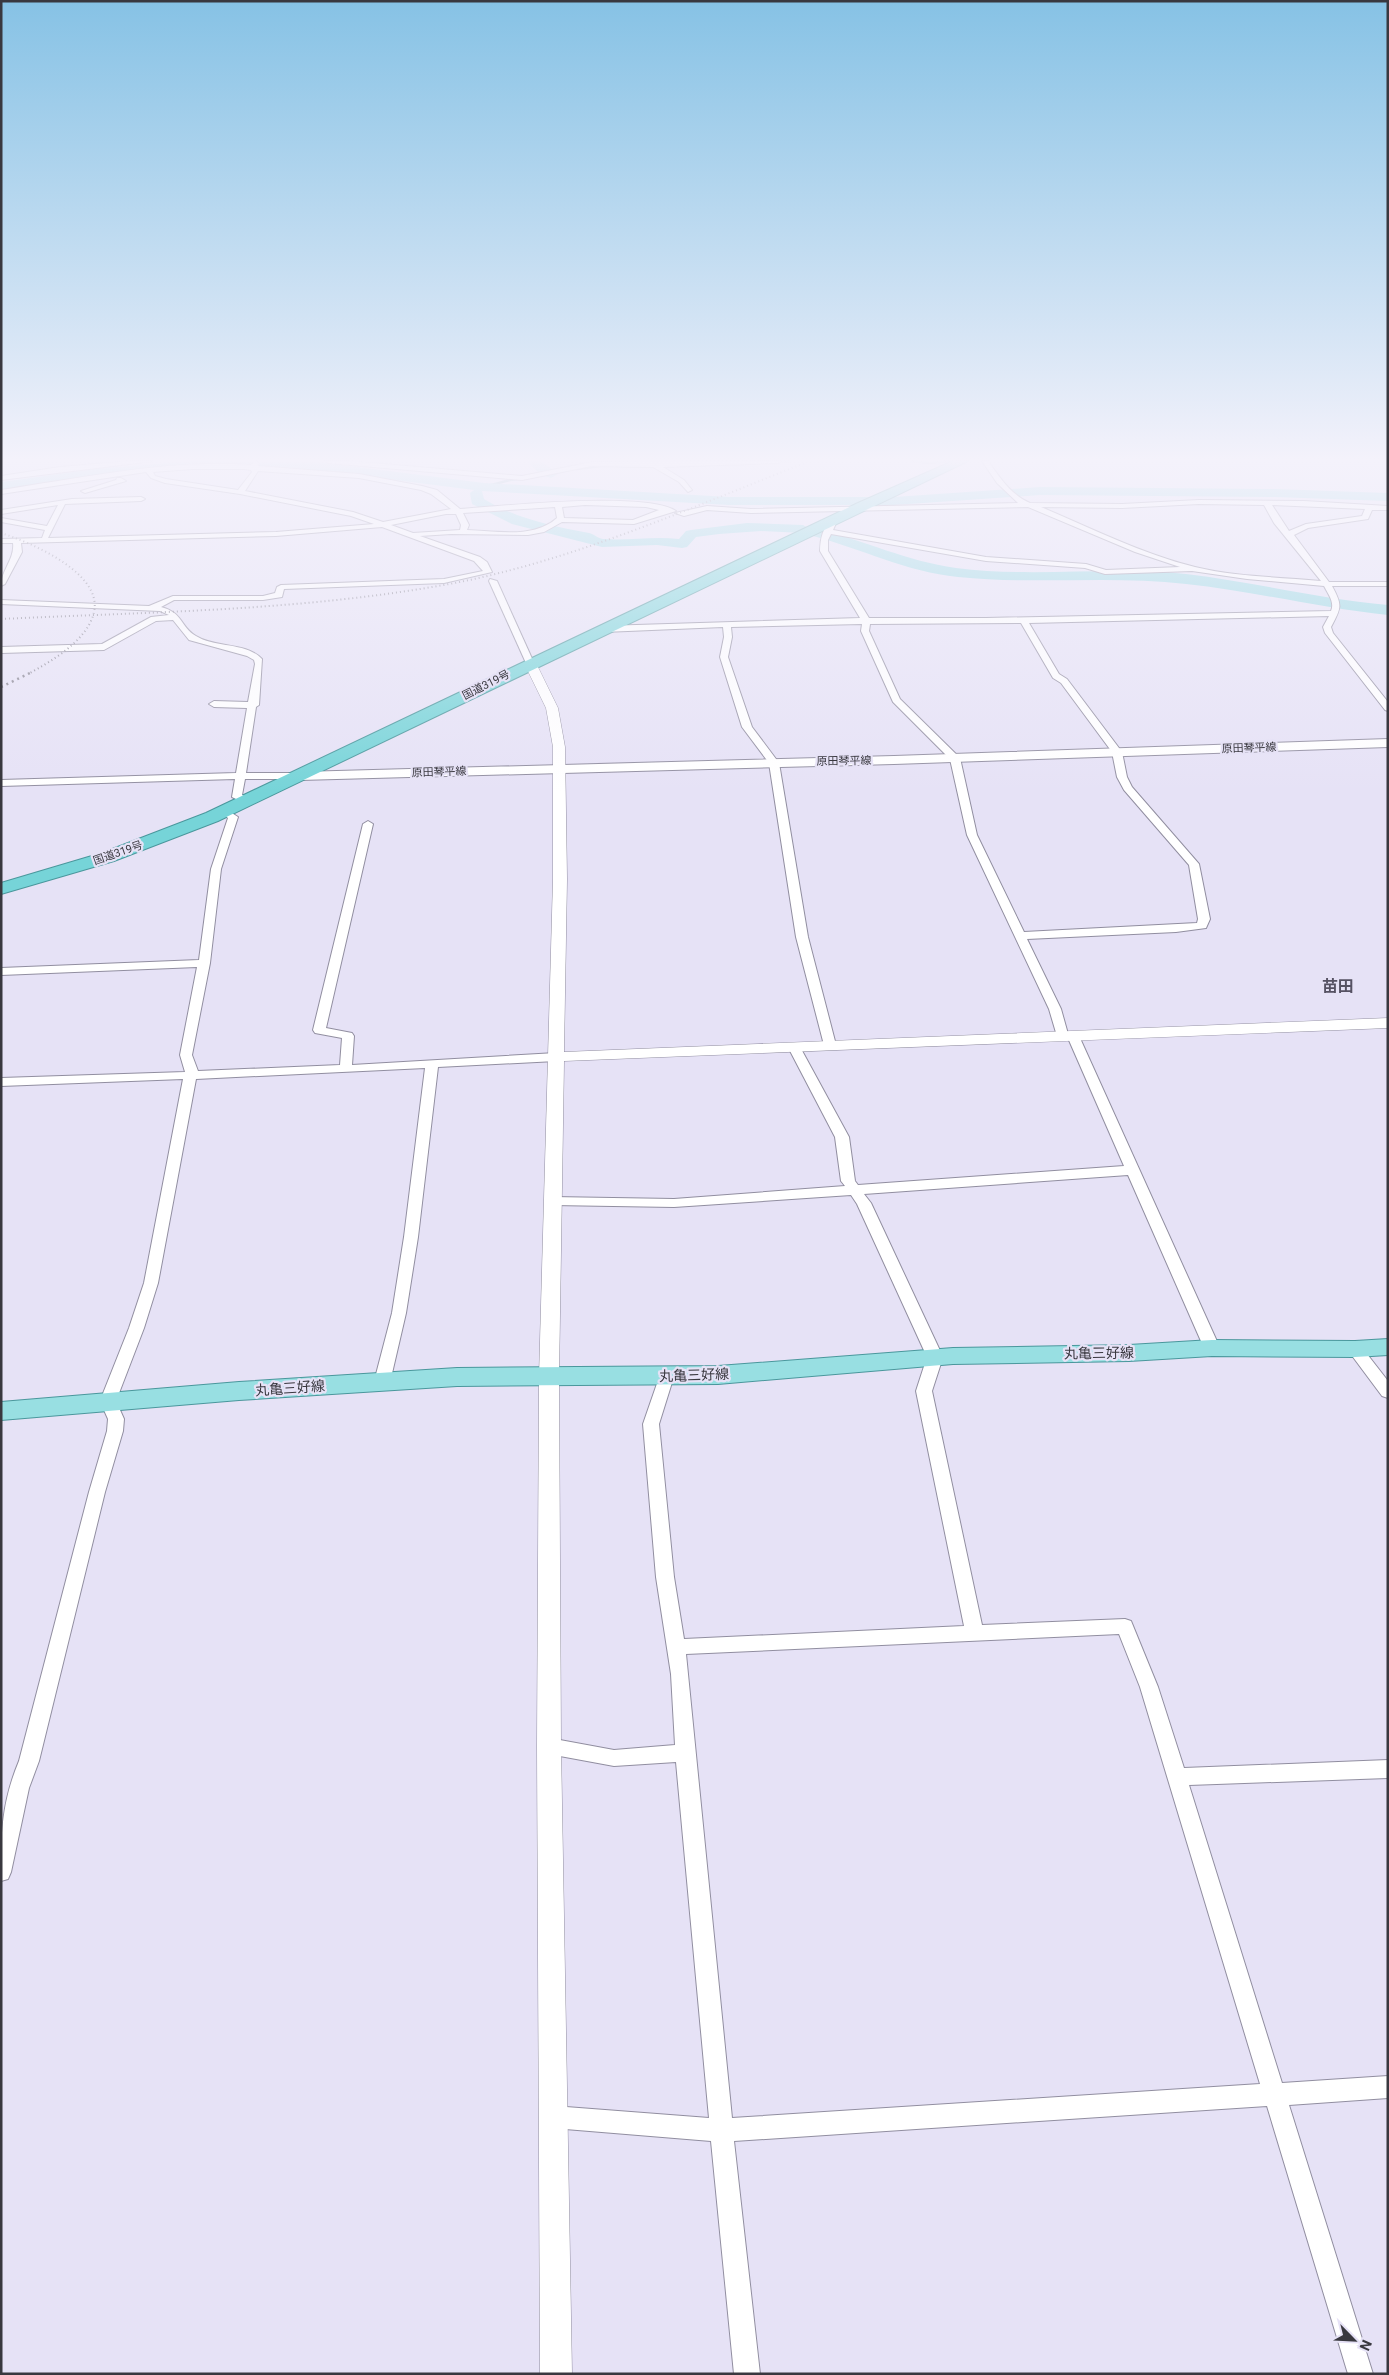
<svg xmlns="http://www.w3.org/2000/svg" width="1389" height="2375" font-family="Roboto,'Noto Sans JP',sans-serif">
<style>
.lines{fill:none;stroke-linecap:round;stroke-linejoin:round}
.stream{stroke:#79a7b0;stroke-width:2.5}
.river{fill:#94d7e1;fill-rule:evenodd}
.minor-casing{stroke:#918ea0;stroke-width:2}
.tertiary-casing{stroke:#918ea0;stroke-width:1}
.secondary-casing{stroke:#918ea0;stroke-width:2}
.primary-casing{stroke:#4a979c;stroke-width:2}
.trunk-casing{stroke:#4a979c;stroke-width:2}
.minor{fill:#fff;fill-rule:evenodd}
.tertiary{fill:#fff;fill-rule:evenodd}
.secondary{fill:#fff;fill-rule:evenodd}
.primary{fill:#98dfe2;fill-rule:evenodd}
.trunk{fill:#76d4d8;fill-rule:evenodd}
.rail-far1{stroke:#858390;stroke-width:2;stroke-dasharray:1 3;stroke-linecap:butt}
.rail{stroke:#858390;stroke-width:2.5;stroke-dasharray:2 4;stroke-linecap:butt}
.labels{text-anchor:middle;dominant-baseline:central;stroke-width:4.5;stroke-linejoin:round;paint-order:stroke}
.far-street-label{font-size:11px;fill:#39383f;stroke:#e6e2f6}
.street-label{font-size:14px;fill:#39383f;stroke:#e6e2f6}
.quarter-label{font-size:16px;font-weight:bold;fill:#565263;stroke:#e6e2f6}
</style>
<rect width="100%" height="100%" fill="#e6e2f6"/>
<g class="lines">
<g class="stream">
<polyline points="912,461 928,463 951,461"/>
<polyline points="776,462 790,461"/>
<polyline points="616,466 653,467"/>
<polyline points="577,469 601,466"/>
<polyline points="484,487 510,480 544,475"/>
</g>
<g class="river">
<path d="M192,461L317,462L484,483L729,497H894L1040,487L1275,489L1388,493V501L1275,497L1040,495L894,505H729L482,491L484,499C517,519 552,526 589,533C594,534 597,538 603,539C628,541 653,536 679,539L686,531L691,530L747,523L803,525L810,529L803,533L761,531L719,534L696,537L687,547L682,548L657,545L602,547L512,524L472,504L470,493L474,490L317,470L235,465L95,477L1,490V482L95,469Z"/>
<path d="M528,461H541L558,474L551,478C541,475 533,469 528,461Z"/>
<path d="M818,529C866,541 906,561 956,568C1032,578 1110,566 1186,574C1254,582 1320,599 1388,605V615C1320,608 1253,591 1186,584C1110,575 1034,585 958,577C907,572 862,549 813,536L811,533Z"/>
</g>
<g class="minor-casing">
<g id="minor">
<polygon points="130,461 153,461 1,480 1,476 60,467"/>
<path d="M256,461L259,463L258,466L359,474L422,486L437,490L460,509C501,506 646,491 676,511L634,524L562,522L544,532L528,535L451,534L420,536L480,557L487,562L492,572L444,583L284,589L282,597L263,600H174L161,607C184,613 180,627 196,636C215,648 246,642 262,659L259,705L256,707L246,773H300L305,776L300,779H245L242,795L252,799V803H244L232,797L235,779L1,786V780L236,773L247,708L214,707L209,704L214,701L248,702L255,664L254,660L247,656L189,640L173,620L156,621L104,650L1,653V647L102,644L151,617L169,615L160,611L1,604V600L149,606L173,596H263L275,593L277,587L281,585L444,579L483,571L474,561L382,527L276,536L21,543L22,552L5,584L1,586C1,570 15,559 13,543H1V539L42,538L45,530L1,522V518L47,526L58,505L1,514V510L72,499L141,497L145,499L141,501L65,504L48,538L276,532L374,524L351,516L240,494L165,483L151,478L146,472L1,494V490C83,478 168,459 251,465ZM192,469H244L251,470L252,472L238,490L166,479L155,476L153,472ZM258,471L359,478L421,490L431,494L451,509L383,522L353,512L245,491ZM585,505L646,507L659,510L633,520L564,518L562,507ZM555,507L557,518C534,539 496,531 467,530L469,525L463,513ZM446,514H456L461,525L460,530L413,533L391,525Z"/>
<polygon points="325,461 349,461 522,476 592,462 781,461 778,463 663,467 684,480 692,490 688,492 679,482 653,467 592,466 522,480 328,463"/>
<path d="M982,461H988C1000,478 1011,495 1030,503L1122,504L1199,500L1304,501L1388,506V510H1372L1368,519L1308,528L1294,535L1329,582H1388V586H1332C1343,606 1341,608 1331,627L1333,633L1388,702V711L1385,710L1325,633L1323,627L1329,616L1029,623L1059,674L1067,679L1122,752L1127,777L1132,787L1199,864L1210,919L1206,928L1176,932L1027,939L1061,1009L1068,1034L1073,1032L1079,1036L1220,1348L1217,1352H1207L1204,1348L1128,1175L864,1194L871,1203L943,1357L932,1391L982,1625L1125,1619L1131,1621L1158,1687L1184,1768L1388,1760V1778L1189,1785L1282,2083L1388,2076V2098L1289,2105L1373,2374H1348L1267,2106L734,2141L760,2374H734L711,2141L553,2128L545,2125L542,2117L545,2109L553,2106L709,2118L676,1762L614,1766L549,1754L542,1752L539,1746L542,1740L549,1738L614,1750L675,1745L671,1674L656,1577L643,1424L661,1372H671L674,1376L659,1424L674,1577L684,1639L964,1626L916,1391L927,1357L857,1204L851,1195L674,1207L552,1205L545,1201L552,1197L674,1199L845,1186L841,1181L835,1137L788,1047L794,1043L800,1047L849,1137L855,1181L858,1185L1124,1166L1068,1038L1063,1040L1057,1036L1049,1009L967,835L950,759L893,702L861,631L862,624L731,627L732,637L728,657L752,727L779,763L808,937L836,1045L830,1049L824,1045L796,937L769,763L742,727L720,657L724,637L723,627L604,632L600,629L604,626L860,618L820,551C820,540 823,525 833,519L837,521L833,530L986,557L1086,564L1106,570L1180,567L1135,552L1028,507L751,513L707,510L684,516L675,513L707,506L751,509L1018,503L997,483ZM1199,504L1264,505L1274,523L1321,581C1280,577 1236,577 1195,567C1142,554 1091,528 1041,507L1122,508ZM1272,505L1365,509L1362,516L1306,524L1289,531ZM831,534L986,561L1085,568L1105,574L1192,571L1247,579L1324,586C1328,594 1335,602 1331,611L986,618H869L828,551V540ZM1021,623L1053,678L1061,683L1112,752L1117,777L1124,790L1189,865L1198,919L1197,923L1024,932L977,835L960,758L900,699L869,631L870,624ZM1119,1634L1140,1687L1260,2084L732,2118L686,1654Z"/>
<polygon points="117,478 121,478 126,481 85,493 81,491 116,480"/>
<polygon points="490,579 497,581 534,663 533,665 526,663 489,581"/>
<path d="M224,808L238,817L221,869L210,963L192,1055L198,1071L340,1065L342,1038L315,1033L313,1030L363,824L368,821L373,824L326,1028L352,1033L354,1036L352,1065L556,1053L562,1057L556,1061L438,1067L418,1237L406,1313L390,1382L388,1386H376L374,1382L392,1313L404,1237L425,1068L196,1079L158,1283L144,1328L116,1401L124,1419L123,1431L105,1492L39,1761L29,1788L11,1872L8,1879L1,1881C1,1836 1,1804 19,1761L89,1492L107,1431L108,1419L100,1401L129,1328L144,1283L183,1079L1,1086V1078L185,1072L180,1055L197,967L1,975V968L199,960L211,869L228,818L219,811Z"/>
<polygon points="1355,1344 1360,1345 1388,1381 1388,1398 1382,1396 1350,1353 1347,1349 1350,1345"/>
</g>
</g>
<g class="tertiary-casing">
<polygon id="tertiary" points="530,660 536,663 558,708 565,747 567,879 564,1052 1388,1018 1388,1028 564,1061 559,1377 561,1746 572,2374 540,2374 537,1746 539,1377 553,879 553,747 546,708 524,663"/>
</g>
<g class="secondary-casing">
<polygon id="secondary" points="1388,739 1388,747 894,764 300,780 293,776 300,772 894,756"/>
</g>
<g class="primary-casing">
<polygon id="primary" points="1388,1339 1388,1355 1355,1357 1212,1356 1129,1361 953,1364 718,1384 457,1386 239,1400 1,1420 1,1402 239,1382 457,1368 718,1366 953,1348 1129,1345 1212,1340 1355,1341"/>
</g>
<g class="trunk-casing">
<polygon id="trunk" points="953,461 968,461 218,821 114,861 1,894 1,883 102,853 206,813 858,503"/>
</g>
<use href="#minor" class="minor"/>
<use href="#tertiary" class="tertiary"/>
<use href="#secondary" class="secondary"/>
<use href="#primary" class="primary"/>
<use href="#trunk" class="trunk"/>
<g class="rail-far1">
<path d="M1,533C30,542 103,573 94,612C88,640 52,661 28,674"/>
<path d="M1,619C147,612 294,611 438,586C567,564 689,508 810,461"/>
</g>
<polyline class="rail" points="1,687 30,673"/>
</g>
<linearGradient id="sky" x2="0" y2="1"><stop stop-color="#86c2e5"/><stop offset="0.58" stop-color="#f4f2fb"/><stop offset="1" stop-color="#f4f2fb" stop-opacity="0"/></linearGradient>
<rect width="1389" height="793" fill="url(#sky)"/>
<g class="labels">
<g class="far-street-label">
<text transform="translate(486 685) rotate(-27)">国道319号</text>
<text transform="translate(1249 748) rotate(-2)">原田琴平線</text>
<text transform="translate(844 761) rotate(-1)">原田琴平線</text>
<text transform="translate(439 772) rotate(-2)">原田琴平線</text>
<text transform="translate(118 853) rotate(-19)">国道319号</text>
</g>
<g class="street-label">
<text transform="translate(1099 1353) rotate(-1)">丸亀三好線</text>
<text transform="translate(694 1375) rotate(-2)">丸亀三好線</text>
<text transform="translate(290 1388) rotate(-4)">丸亀三好線</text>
</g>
<g class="quarter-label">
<text x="1338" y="986">苗田</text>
</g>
</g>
<rect width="1389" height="2375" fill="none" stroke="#39383f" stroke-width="5"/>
<g transform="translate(1354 2340) rotate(114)" stroke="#e6e2f6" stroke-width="4" paint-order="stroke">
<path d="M0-4L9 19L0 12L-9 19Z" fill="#39383f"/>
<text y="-8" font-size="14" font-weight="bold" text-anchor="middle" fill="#39383f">N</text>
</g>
</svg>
